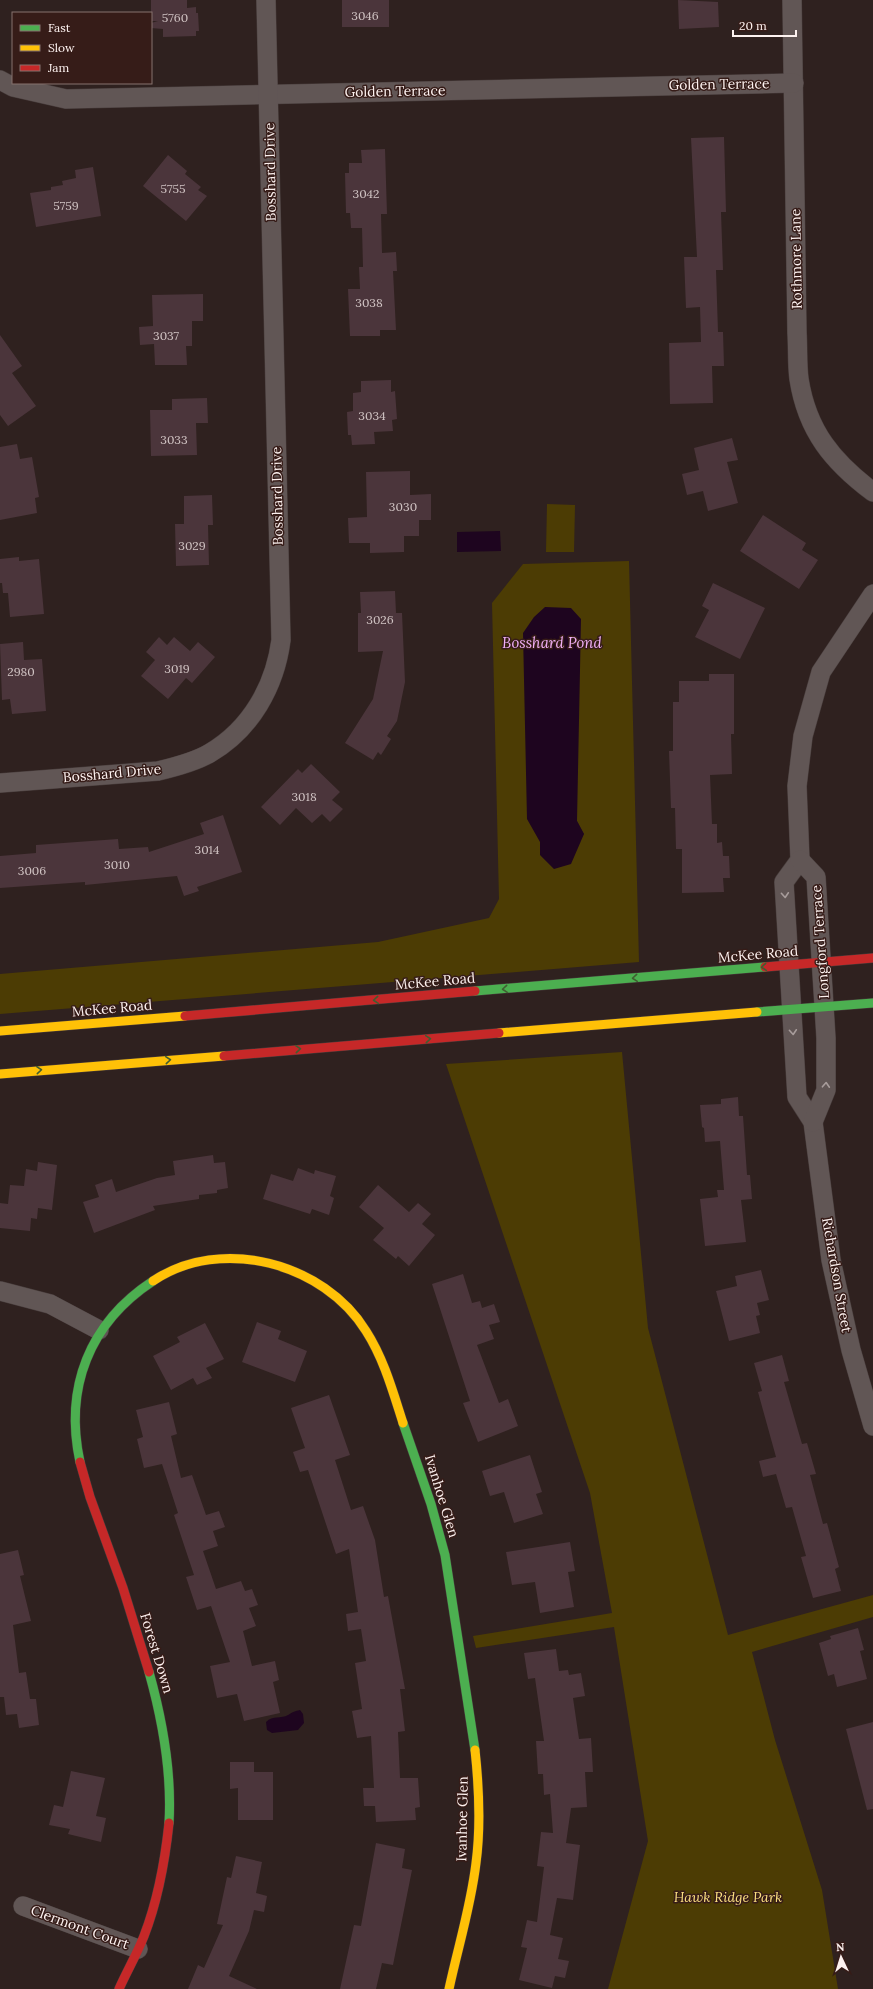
<svg xmlns="http://www.w3.org/2000/svg" width="873" height="1989" font-family="Lora,serif">
<style>
.green{fill:#4c3c04;fill-rule:evenodd}
.water{fill:#1e051f}
.building{fill:#4b353b}
.lines{fill:none;stroke-linecap:round;stroke-linejoin:round}
.street-casing{stroke:#483d3c;stroke-width:20}
.fast-casing{stroke:#483d3c;stroke-width:10}
.slow-casing{stroke:#483d3c;stroke-width:10}
.jam-casing{stroke:#483d3c;stroke-width:10}
.street{stroke:#615655;stroke-width:19}
.fast{stroke:#4caf50;stroke-width:9}
.slow{stroke:#ffc107;stroke-width:9}
.jam{stroke:#c62828;stroke-width:9}
.oneway{stroke:#a79c9b}
.oneway2{stroke:#405e31}
.labels{text-anchor:middle;dominant-baseline:central;stroke-width:3;stroke-linejoin:round;paint-order:stroke}
.number-label{font-size:12px;fill:#d0c3c3}
.street-label{font-size:14px;fill:#fdf2f0;stroke:#361c18}
.park-label{font-size:14px;font-style:italic;fill:#fbdf80;stroke:#361c18}
.water-label{font-size:15px;font-style:italic;fill:#f1b0f7;stroke:#361c18}
</style>
<rect width="100%" height="100%" fill="#2f211f"/>
<g class="green">
<polygon points="547,504 575,505 574,552 546,552"/>
<path d="M629,561L639,962L0,1014V974L378,942L489,918L499,899L492,603L523,564ZM577,821L584,834L540,855V842Z"/>
<polygon points="622,1052 648,1328 728,1635 873,1595 873,1617 752,1652 775,1740 822,1890 838,1989 608,1989 648,1841 614,1627 476,1648 473,1636 612,1613 590,1493 446,1064"/>
</g>
<g class="water">
<polygon points="500,531 501,551 457,552 457,532"/>
<polygon points="545,607 571,608 581,619 577,821 584,834 571,864 554,869 540,855 540,842 527,819 523,633 534,617"/>
<path d="M300,1710L303,1714L304,1723L298,1730L272,1733L267,1730L266,1722C273,1715 281,1719 288,1715C293,1712 295,1711 300,1710Z"/>
</g>
<g class="building">
<polygon points="151,0 187,0 187,8 196,7 196,13 198,13 199,31 196,31 196,36 163,37 163,29 151,28 151,23 158,21 151,21"/>
<rect x="342" y="0" width="47" height="27"/>
<polygon points="678,0 718,2 719,27 679,29"/>
<polygon points="724,137 726,212 721,212 723,270 716,270 718,332 723,332 724,366 712,366 713,403 670,404 669,343 701,342 700,307 686,308 684,257 697,257 691,138"/>
<polygon points="385,149 387,214 381,214 382,253 396,252 397,271 393,271 396,330 380,330 380,336 350,336 348,289 360,289 359,267 363,267 362,228 351,228 350,213 346,213 345,173 349,173 349,163 362,163 361,150"/>
<polygon points="168,155 187,171 185,174 201,187 198,190 207,196 186,221 143,186"/>
<polygon points="93,167 101,216 36,227 30,193 51,190 51,187 63,185 62,181 76,178 75,170"/>
<polygon points="203,294 203,321 192,321 192,346 186,346 187,365 155,365 154,344 140,345 139,327 153,326 152,295"/>
<polygon points="0,335 22,366 12,373 36,406 8,426 0,415"/>
<polygon points="391,380 391,392 395,391 397,419 392,420 393,431 374,432 375,444 352,445 351,435 348,435 347,412 353,411 353,393 361,392 361,381"/>
<polygon points="207,398 208,423 196,423 197,455 151,456 150,410 172,410 172,399"/>
<polygon points="732,438 738,460 727,462 738,503 708,511 703,491 687,495 682,474 699,470 694,448"/>
<polygon points="17,444 20,459 32,457 39,497 35,498 37,513 0,520 0,447"/>
<polygon points="410,471 410,495 431,494 431,520 419,520 419,536 404,536 404,552 370,553 370,543 349,543 348,518 367,517 366,472"/>
<polygon points="212,495 213,525 208,525 209,565 176,566 175,524 184,524 184,496"/>
<polygon points="763,515 806,543 802,550 818,560 799,589 740,551"/>
<polygon points="19,557 19,561 39,559 44,614 10,617 8,593 3,593 2,583 0,583 0,559"/>
<polygon points="713,583 765,608 740,659 695,637 709,610 702,606"/>
<polygon points="395,591 396,613 402,613 405,682 397,721 387,736 391,739 381,755 378,752 373,760 345,743 373,699 383,651 358,652 358,613 361,613 360,592"/>
<polygon points="159,637 167,645 174,637 190,651 198,642 215,657 192,683 186,678 168,699 141,676 155,660 146,652"/>
<polygon points="23,642 24,660 42,659 46,711 12,714 10,699 2,700 0,644"/>
<polygon points="709,674 734,674 734,734 731,734 732,774 710,775 712,824 717,824 717,843 722,842 723,856 729,856 730,878 723,878 724,892 682,893 682,849 676,849 675,808 671,808 669,751 673,751 673,702 679,702 679,681 709,681"/>
<polygon points="311,764 340,792 332,800 343,809 330,822 322,814 312,823 296,808 280,825 261,807 298,769 302,773"/>
<polygon points="223,815 242,872 197,887 199,891 184,896 177,876 85,885 85,882 0,888 0,856 36,853 36,845 118,839 119,849 148,847 149,852 204,834 200,823"/>
<polygon points="738,1097 739,1116 743,1116 747,1175 750,1175 752,1199 741,1200 746,1242 705,1246 700,1199 718,1197 717,1190 724,1190 720,1141 705,1142 704,1128 702,1127 700,1105 721,1104 721,1099"/>
<polygon points="213,1155 214,1163 225,1162 228,1188 217,1190 217,1193 199,1195 199,1199 153,1206 155,1210 94,1233 83,1202 99,1197 95,1185 112,1179 116,1192 157,1178 175,1175 173,1161"/>
<polygon points="38,1162 57,1165 52,1210 38,1208 37,1219 31,1218 30,1231 0,1228 0,1203 8,1204 10,1185 24,1186 26,1169 37,1171"/>
<polygon points="298,1168 314,1174 315,1170 336,1176 330,1196 334,1198 329,1215 312,1209 310,1214 263,1199 271,1174 293,1181"/>
<polygon points="378,1185 409,1212 418,1203 431,1214 422,1224 435,1235 409,1266 398,1256 396,1259 373,1240 384,1228 359,1207"/>
<polygon points="761,1270 769,1300 757,1303 760,1315 756,1316 760,1333 729,1341 716,1291 737,1286 735,1276"/>
<polygon points="463,1274 472,1303 480,1301 482,1308 494,1304 500,1322 489,1325 494,1339 477,1345 499,1403 508,1399 518,1426 478,1442 463,1403 470,1401 432,1284"/>
<polygon points="257,1322 281,1331 278,1339 307,1351 295,1382 242,1362"/>
<polygon points="205,1323 224,1359 206,1368 212,1378 197,1385 193,1378 171,1390 153,1356 180,1342 177,1337"/>
<polygon points="782,1355 789,1381 784,1382 802,1444 807,1443 816,1474 810,1475 823,1524 827,1523 839,1567 835,1569 841,1591 813,1598 801,1557 806,1556 792,1507 786,1508 776,1474 763,1477 759,1461 776,1457 758,1392 762,1391 754,1363"/>
<polygon points="329,1395 350,1455 335,1460 351,1510 363,1506 375,1540 384,1597 388,1596 405,1689 400,1689 405,1731 398,1732 400,1778 418,1778 420,1807 415,1808 416,1820 376,1822 375,1806 364,1806 363,1788 374,1788 371,1736 357,1738 352,1711 362,1709 355,1663 366,1661 361,1629 348,1631 346,1614 358,1612 349,1549 336,1554 308,1470 300,1472 293,1452 305,1448 291,1408"/>
<polygon points="169,1402 177,1434 171,1436 181,1478 192,1475 206,1515 219,1511 225,1527 213,1531 218,1546 203,1551 216,1589 241,1581 245,1591 252,1589 258,1605 249,1608 256,1626 243,1631 252,1666 275,1661 279,1680 273,1682 280,1713 244,1721 237,1694 217,1698 210,1666 230,1662 211,1606 197,1610 186,1577 194,1575 174,1515 178,1513 162,1464 144,1468 137,1439 143,1437 136,1410"/>
<polygon points="530,1455 542,1492 536,1494 543,1514 514,1523 504,1492 490,1496 482,1471"/>
<polygon points="570,1542 575,1571 568,1572 574,1607 540,1613 535,1582 512,1585 506,1552"/>
<polygon points="18,1550 24,1575 20,1576 31,1621 13,1625 19,1673 26,1672 30,1699 36,1699 39,1725 19,1728 17,1714 6,1715 4,1697 0,1697 0,1554"/>
<polygon points="858,1628 864,1650 860,1651 867,1679 837,1687 834,1674 828,1676 819,1643 831,1639 830,1636"/>
<polygon points="556,1649 559,1671 568,1670 569,1675 581,1673 585,1696 573,1698 579,1739 591,1738 593,1772 585,1772 587,1807 571,1808 566,1843 580,1845 573,1900 557,1898 550,1935 563,1938 558,1959 569,1961 565,1978 555,1976 552,1988 519,1980 527,1948 521,1947 527,1920 537,1922 544,1867 537,1866 541,1832 553,1833 550,1794 544,1795 543,1774 538,1774 536,1741 544,1741 535,1678 528,1679 524,1653"/>
<polygon points="873,1722 873,1809 867,1810 846,1729"/>
<polygon points="230,1762 254,1762 254,1772 273,1772 273,1820 238,1820 238,1788 230,1789"/>
<polygon points="71,1771 105,1778 96,1816 106,1818 101,1842 68,1834 70,1829 49,1825 54,1805 63,1807"/>
<polygon points="376,1843 405,1849 402,1868 412,1870 393,1965 382,1963 376,1989 340,1989 354,1925 361,1926"/>
<polygon points="236,1856 262,1862 256,1893 267,1896 264,1912 254,1910 249,1931 229,1976 257,1989 188,1989 198,1965 204,1968 223,1925 217,1924 227,1877 231,1878"/>
</g>
<g class="lines">
<g class="street-casing">
<g id="street">
<path d="M792,0L797,333C798,348 797,364 799,379C807,431 833,462 873,492"/>
<polyline points="0,80 13,87 66,99 794,83"/>
<polyline points="873,594 821,672 803,736 797,786 800,860 784,882 797,1097 813,1122 831,1260 851,1350 873,1426"/>
<path d="M0,783L158,771C175,767 195,762 210,753C251,729 275,686 281,640L266,0"/>
<polyline points="800,860 816,877 826,1038 826,1090 813,1122"/>
<polyline points="0,1291 50,1304 99,1330"/>
<polyline points="23,1906 138,1949"/>
</g>
</g>
<g class="fast-casing">
<g id="fast">
<polyline points="475,991 765,967"/>
<polyline points="757,1012 873,1003"/>
<polyline points="403,1423 431,1504 445,1555 475,1750"/>
<path d="M80,1462C64,1388 89,1323 153,1281"/>
<path d="M149,1672C163,1722 172,1772 169,1823"/>
</g>
</g>
<g class="slow-casing">
<g id="slow">
<polyline points="0,1031 185,1016"/>
<polyline points="499,1033 757,1012"/>
<polyline points="0,1074 224,1056"/>
<path d="M153,1281C221,1235 324,1263 366,1331C384,1359 393,1392 403,1423"/>
<path d="M449,1989C458,1947 471,1906 476,1863C481,1826 479,1787 475,1750"/>
</g>
</g>
<g class="jam-casing">
<g id="jam">
<polyline points="765,967 873,958"/>
<polyline points="185,1016 475,991"/>
<polyline points="224,1056 499,1033"/>
<polyline points="80,1462 90,1497 123,1588 149,1672"/>
<path d="M119,1989C127,1971 137,1954 144,1936C158,1900 165,1861 169,1823"/>
</g>
</g>
<use href="#street" class="street"/>
<use href="#fast" class="fast"/>
<use href="#slow" class="slow"/>
<use href="#jam" class="jam"/>
</g>
<defs><path id="oneway-chevron" d="M-2-3.5L2.5 0L-2 3.5" fill="none" stroke-width="1.6" stroke-linecap="round" stroke-linejoin="round"/></defs>
<g class="oneway">
<use href="#oneway-chevron" transform="translate(785 895) rotate(86)"/>
<use href="#oneway-chevron" transform="translate(793 1032) rotate(86)"/>
<use href="#oneway-chevron" transform="translate(826 1085) rotate(-87)"/>
</g>
<g class="oneway2">
<use href="#oneway-chevron" transform="translate(764 967) rotate(175)"/>
<use href="#oneway-chevron" transform="translate(635 978) rotate(175)"/>
<use href="#oneway-chevron" transform="translate(505 989) rotate(175)"/>
<use href="#oneway-chevron" transform="translate(376 1000) rotate(175)"/>
<use href="#oneway-chevron" transform="translate(428 1039) rotate(-5)"/>
<use href="#oneway-chevron" transform="translate(298 1049) rotate(-5)"/>
<use href="#oneway-chevron" transform="translate(168 1060) rotate(-5)"/>
<use href="#oneway-chevron" transform="translate(39 1070) rotate(-5)"/>
</g>
<g class="labels">
<g class="number-label">
<text x="365" y="15">3046</text>
<text x="175" y="17">5760</text>
<text x="173" y="188">5755</text>
<text x="366" y="193">3042</text>
<text x="66" y="205">5759</text>
<text x="369" y="302">3038</text>
<text x="166" y="335">3037</text>
<text x="372" y="415">3034</text>
<text x="174" y="439">3033</text>
<text x="403" y="506">3030</text>
<text x="192" y="545">3029</text>
<text x="380" y="619">3026</text>
<text x="177" y="668">3019</text>
<text x="21" y="671">2980</text>
<text x="304" y="796">3018</text>
<text x="207" y="849">3014</text>
<text x="117" y="864">3010</text>
<text x="32" y="870">3006</text>
</g>
<g class="street-label">
<text transform="translate(719 84) rotate(-1)">Golden Terrace</text>
<text transform="translate(395 91) rotate(-1)">Golden Terrace</text>
<text transform="translate(270 172) rotate(-91)">Bosshard Drive</text>
<text transform="translate(796 259) rotate(-91)">Rothmore Lane</text>
<text transform="translate(277 496) rotate(-91)">Bosshard Drive</text>
<text transform="translate(112 773) rotate(-5)">Bosshard Drive</text>
<text transform="translate(820 942) rotate(-94)">Longford Terrace</text>
<text transform="translate(758 954) rotate(-5)">McKee Road</text>
<text transform="translate(435 981) rotate(-5)">McKee Road</text>
<text transform="translate(112 1008) rotate(-5)">McKee Road</text>
<text transform="translate(837 1275) rotate(80)">Richardson Street</text>
<text transform="translate(442 1496) rotate(73)">Ivanhoe Glen</text>
<text transform="translate(157 1653) rotate(73)">Forest Down</text>
<text transform="translate(462 1819) rotate(-89)">Ivanhoe Glen</text>
<text transform="translate(80 1927) rotate(20)">Clermont Court</text>
</g>
<g class="park-label">
<text x="728" y="1897">Hawk Ridge Park</text>
</g>
<g class="water-label">
<text x="552" y="642">Bosshard Pond</text>
</g>
</g>
<rect x="12" y="12" width="140" height="72" fill="#361c18" stroke="#86726e"/>
<rect x="20" y="25" width="20" height="6" fill="#4caf50" stroke="#86726e"/>
<text x="48" y="32" font-size="12" fill="#fdf2f0">Fast</text>
<rect x="20" y="45" width="20" height="6" fill="#ffc107" stroke="#86726e"/>
<text x="48" y="52" font-size="12" fill="#fdf2f0">Slow</text>
<rect x="20" y="65" width="20" height="6" fill="#c62828" stroke="#86726e"/>
<text x="48" y="72" font-size="12" fill="#fdf2f0">Jam</text>
<g transform="translate(841 1957) rotate(356)" stroke="#361c18" stroke-width="3" paint-order="stroke">
<path d="M0-3L7 15L0 10L-7 15Z" fill="#fdf2f0"/>
<text y="-6" font-size="11" font-weight="bold" text-anchor="middle" fill="#fdf2f0">N</text>
</g>
<path d="M733 30v6h63v-6" fill="none" stroke="#fdf2f0" stroke-width="2"/>
<text x="739" y="30" font-size="12" fill="#fdf2f0" stroke="#361c18" stroke-width="3" paint-order="stroke">20 m</text>
</svg>
